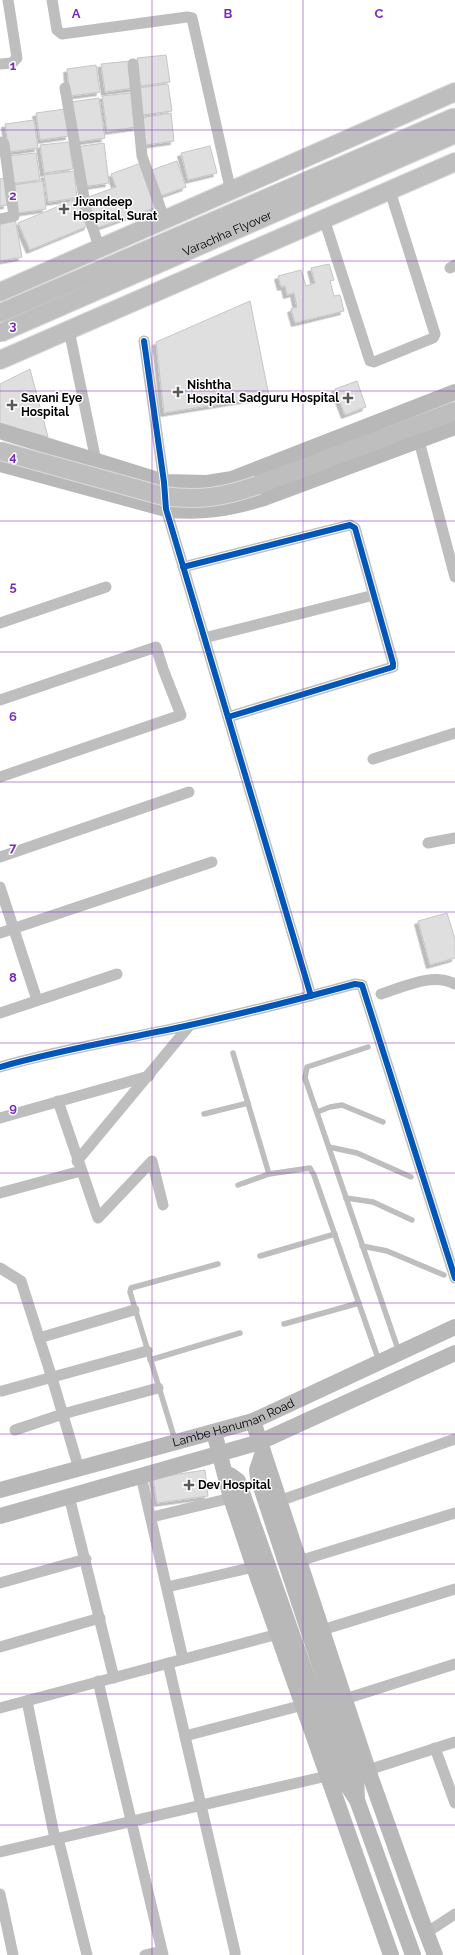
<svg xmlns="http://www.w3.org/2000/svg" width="455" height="1955" font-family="Raleway,sans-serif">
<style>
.building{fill:#dfdfdf;stroke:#c6c6c6;filter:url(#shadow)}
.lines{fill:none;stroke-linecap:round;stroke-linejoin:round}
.primary-casing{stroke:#dbdbdb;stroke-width:20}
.lane{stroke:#bebebe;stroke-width:5.5}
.street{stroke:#bebebe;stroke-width:11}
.secondary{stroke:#b8b8b8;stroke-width:16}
.primary{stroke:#bebebe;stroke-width:18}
.primary-bridge-casing{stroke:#dbdbdb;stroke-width:20;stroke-linecap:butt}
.primary-bridge{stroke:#bebebe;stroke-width:18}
.cycleway-casing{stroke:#fff;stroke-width:8}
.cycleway{stroke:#0057b8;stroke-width:6}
.grid{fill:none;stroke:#7b2cbf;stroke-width:1;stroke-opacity:0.55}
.poi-dot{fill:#595959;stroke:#fff;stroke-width:1.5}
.labels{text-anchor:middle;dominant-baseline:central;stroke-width:3;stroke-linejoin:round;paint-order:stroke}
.poi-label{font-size:12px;font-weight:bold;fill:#000;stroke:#fff;text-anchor:start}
.street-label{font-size:12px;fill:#000;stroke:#fff}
.grid-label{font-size:13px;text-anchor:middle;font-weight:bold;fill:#7b2cbf;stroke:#fff;stroke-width:3;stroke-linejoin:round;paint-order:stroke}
</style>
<defs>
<filter id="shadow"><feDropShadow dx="-3.5" dy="3.5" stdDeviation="0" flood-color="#0004"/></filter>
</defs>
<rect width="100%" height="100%" fill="#fff"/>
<g class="building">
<polygon points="166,55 170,82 140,86 137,58"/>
<polygon points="130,61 134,88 105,92 101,64"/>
<polygon points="96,65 100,92 70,96 67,69"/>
<polygon points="168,84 172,111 142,115 138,88"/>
<polygon points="132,93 137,127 107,131 102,96"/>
<polygon points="99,98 105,138 77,142 71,102"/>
<polygon points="65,109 69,136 40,140 36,113"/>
<polygon points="171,113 174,141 145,145 141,118"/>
<polygon points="34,120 38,148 9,152 5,124"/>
<polygon points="69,142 73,169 44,173 40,145"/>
<polygon points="104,143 109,183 82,187 76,147"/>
<polygon points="210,146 217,173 188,180 181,153"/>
<polygon points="36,153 40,180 11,184 7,156"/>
<polygon points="177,161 186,187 158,197 149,171"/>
<polygon points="141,163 157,207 97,228 86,198 116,187 111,174"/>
<polygon points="74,171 77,198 48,202 44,175"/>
<polygon points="4,178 7,205 0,206 0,179"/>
<polygon points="43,181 46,209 17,213 13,185"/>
<polygon points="76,199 88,226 30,250 18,223"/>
<polygon points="15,218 22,257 0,261 0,221"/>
<polygon points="329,264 334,280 330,281 334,296 340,295 344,311 295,323 291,309 297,307 294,293 287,295 285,286 281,287 278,276 301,270 306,286 315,283 311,268"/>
<polygon points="250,301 269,396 164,413 156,342"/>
<polygon points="30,369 48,437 0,424 0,384"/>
<polygon points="357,381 366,407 345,415 335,389"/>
<polygon points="447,913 455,939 455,958 430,965 418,921"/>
<polygon points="205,1470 208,1496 157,1503 153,1478"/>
</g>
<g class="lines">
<g class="primary-casing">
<g id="primary">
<polyline points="0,292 455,92"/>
<polyline points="0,360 455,162"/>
<polyline points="258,485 455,411"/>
</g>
</g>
<g class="lane">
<polyline points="368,1047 307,1067 305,1078 399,1352"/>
<polyline points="233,1053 269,1174"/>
<polyline points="317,1112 330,1107 342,1105 383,1122"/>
<polyline points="204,1114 248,1103"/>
<polyline points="329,1147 357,1153 411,1177"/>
<polyline points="238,1185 269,1174 310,1168 314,1175 379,1361"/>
<polyline points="346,1198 373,1202 412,1220"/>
<polyline points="362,1246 387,1251 444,1275"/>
<polyline points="260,1256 335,1234"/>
<polyline points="284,1324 359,1303"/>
<polyline points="150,1360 240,1333"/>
<polyline points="175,1440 130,1292 131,1288 218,1264"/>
</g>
<g class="street">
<polyline points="52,0 57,30 62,34 187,17 192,18 231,192"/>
<polyline points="0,64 12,63 17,58 8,0"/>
<polyline points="133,64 142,156 165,221"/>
<polyline points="65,88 86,209 100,249"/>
<polyline points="0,142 4,144 14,216 0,219"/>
<polyline points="324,219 370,361 374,362 433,338 435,334 390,191"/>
<polyline points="450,268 455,265"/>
<polyline points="69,330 96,461"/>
<polyline points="144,341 164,482 166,509 311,996"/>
<polyline points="419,441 455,577"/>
<polyline points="183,567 350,525 355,528 393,663 393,667 228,717"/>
<polyline points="0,623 106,587"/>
<polyline points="204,638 374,595"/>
<polyline points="0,700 156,647 163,669 181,715 0,777"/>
<polyline points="373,759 455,733"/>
<polyline points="428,843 455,838"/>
<polyline points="0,857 189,792"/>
<polyline points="0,887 37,1000"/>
<polyline points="0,933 212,862"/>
<path d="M381,994C404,987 432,972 455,984"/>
<polyline points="0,1013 117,974"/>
<path d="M0,1067C62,1049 126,1039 190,1025C245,1013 300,999 355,984L362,985L455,1278"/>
<polyline points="58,1101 98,1218 152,1161 163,1205"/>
<polyline points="0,1118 149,1076"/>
<polyline points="77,1161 190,1025"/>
<polyline points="0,1193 81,1171"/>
<polyline points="0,1268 21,1281 52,1378 79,1469"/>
<polyline points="39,1338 134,1310"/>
<polyline points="2,1391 147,1351"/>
<polyline points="15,1430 63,1414 158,1388"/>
<polyline points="141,1476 183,1659"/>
<polyline points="69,1496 114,1678"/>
<polyline points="279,1501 455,1439"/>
<polyline points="152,1517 231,1498"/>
<polyline points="299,1561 455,1513"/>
<polyline points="0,1583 86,1559"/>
<polyline points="167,1587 254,1567"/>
<polyline points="322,1630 455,1589"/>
<polyline points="0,1647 100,1618"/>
<polyline points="168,1663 235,1952 235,1955"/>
<polyline points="98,1681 163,1955"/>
<polyline points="345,1699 455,1664"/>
<polyline points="27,1701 55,1839"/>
<polyline points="0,1708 278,1634"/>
<polyline points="185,1736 303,1705"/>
<polyline points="435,1748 455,1803"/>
<polyline points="368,1770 455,1742"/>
<polyline points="58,1838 87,1955"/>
<polyline points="0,1852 327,1776"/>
<polyline points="0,1894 13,1955"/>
<polyline points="426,1933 455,1914"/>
<polyline points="145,1955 162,1951"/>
</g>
<g class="secondary">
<polyline points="0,431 164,482 207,483 232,479 455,392"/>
<path d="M0,464L166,509C200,514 231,508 264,498L455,427"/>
<polyline points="253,1421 368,1770 420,1916 435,1955"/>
<polyline points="214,1432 231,1498 254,1567 391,1955"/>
<polyline points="263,1452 257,1470 258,1478 356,1775 357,1800"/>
<polyline points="230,1475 238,1481 343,1779 357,1800 413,1955"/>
<path id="s1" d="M0,1490L253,1421L455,1327"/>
<polyline points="0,1516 260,1442 455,1353"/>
</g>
<use href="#primary" class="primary"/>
<g class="primary-bridge-casing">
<g id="primary-bridge">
<polyline points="0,313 455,117"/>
<path id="s2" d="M0,333L455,134"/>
<path d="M0,451L163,496C199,501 224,497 258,485"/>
</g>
</g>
<use href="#primary-bridge" class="primary-bridge"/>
<g class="cycleway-casing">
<g id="cycleway">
<polyline points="144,341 164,482 166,509 311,996"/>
<polyline points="183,567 350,525 355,528 393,663 393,667 228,717"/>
<path d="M0,1067C62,1049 126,1039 190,1025C245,1013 300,999 355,984L362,985L455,1278"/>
</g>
</g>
<use href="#cycleway" class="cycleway"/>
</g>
<path class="grid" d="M152,0V1955M303,0V1955M0,130H455M0,261H455M0,391H455M0,521H455M0,652H455M0,782H455M0,912H455M0,1043H455M0,1173H455M0,1303H455M0,1434H455M0,1564H455M0,1694H455M0,1825H455"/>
<g class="poi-dot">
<path d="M62 203h4v4h4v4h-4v4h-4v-4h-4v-4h4z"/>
<path d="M176 386h4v4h4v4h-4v4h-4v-4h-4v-4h4z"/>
<path d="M346 392h4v4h4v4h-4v4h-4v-4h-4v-4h4z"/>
<path d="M10 399h4v4h4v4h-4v4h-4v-4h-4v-4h4z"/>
<path d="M187 1479h4v4h4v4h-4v4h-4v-4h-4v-4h4z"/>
</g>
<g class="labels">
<g class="poi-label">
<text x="73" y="202">Jivandeep<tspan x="73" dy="14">Hospital, Surat</tspan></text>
<text x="187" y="385">Nishtha<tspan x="187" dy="14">Hospital</tspan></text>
<text x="21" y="398">Savani Eye<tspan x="21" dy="14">Hospital</tspan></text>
<text x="339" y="398" text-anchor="end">Sadguru Hospital</text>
<text x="198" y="1485">Dev Hospital</text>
</g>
<g class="street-label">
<text stroke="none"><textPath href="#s2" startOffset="248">Varachha Flyover</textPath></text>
<text stroke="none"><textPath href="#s1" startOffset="243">Lambe Hanuman Road</textPath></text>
</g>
</g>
<g class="grid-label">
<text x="76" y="18">A</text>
<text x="228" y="18">B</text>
<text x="379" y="18">C</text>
<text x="13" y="70">1</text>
<text x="13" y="200">2</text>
<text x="13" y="330">3</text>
<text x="13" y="461">4</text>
<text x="13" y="591">5</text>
<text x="13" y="721">6</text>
<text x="13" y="852">7</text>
<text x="13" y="982">8</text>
<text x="13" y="1112">9</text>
</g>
</svg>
